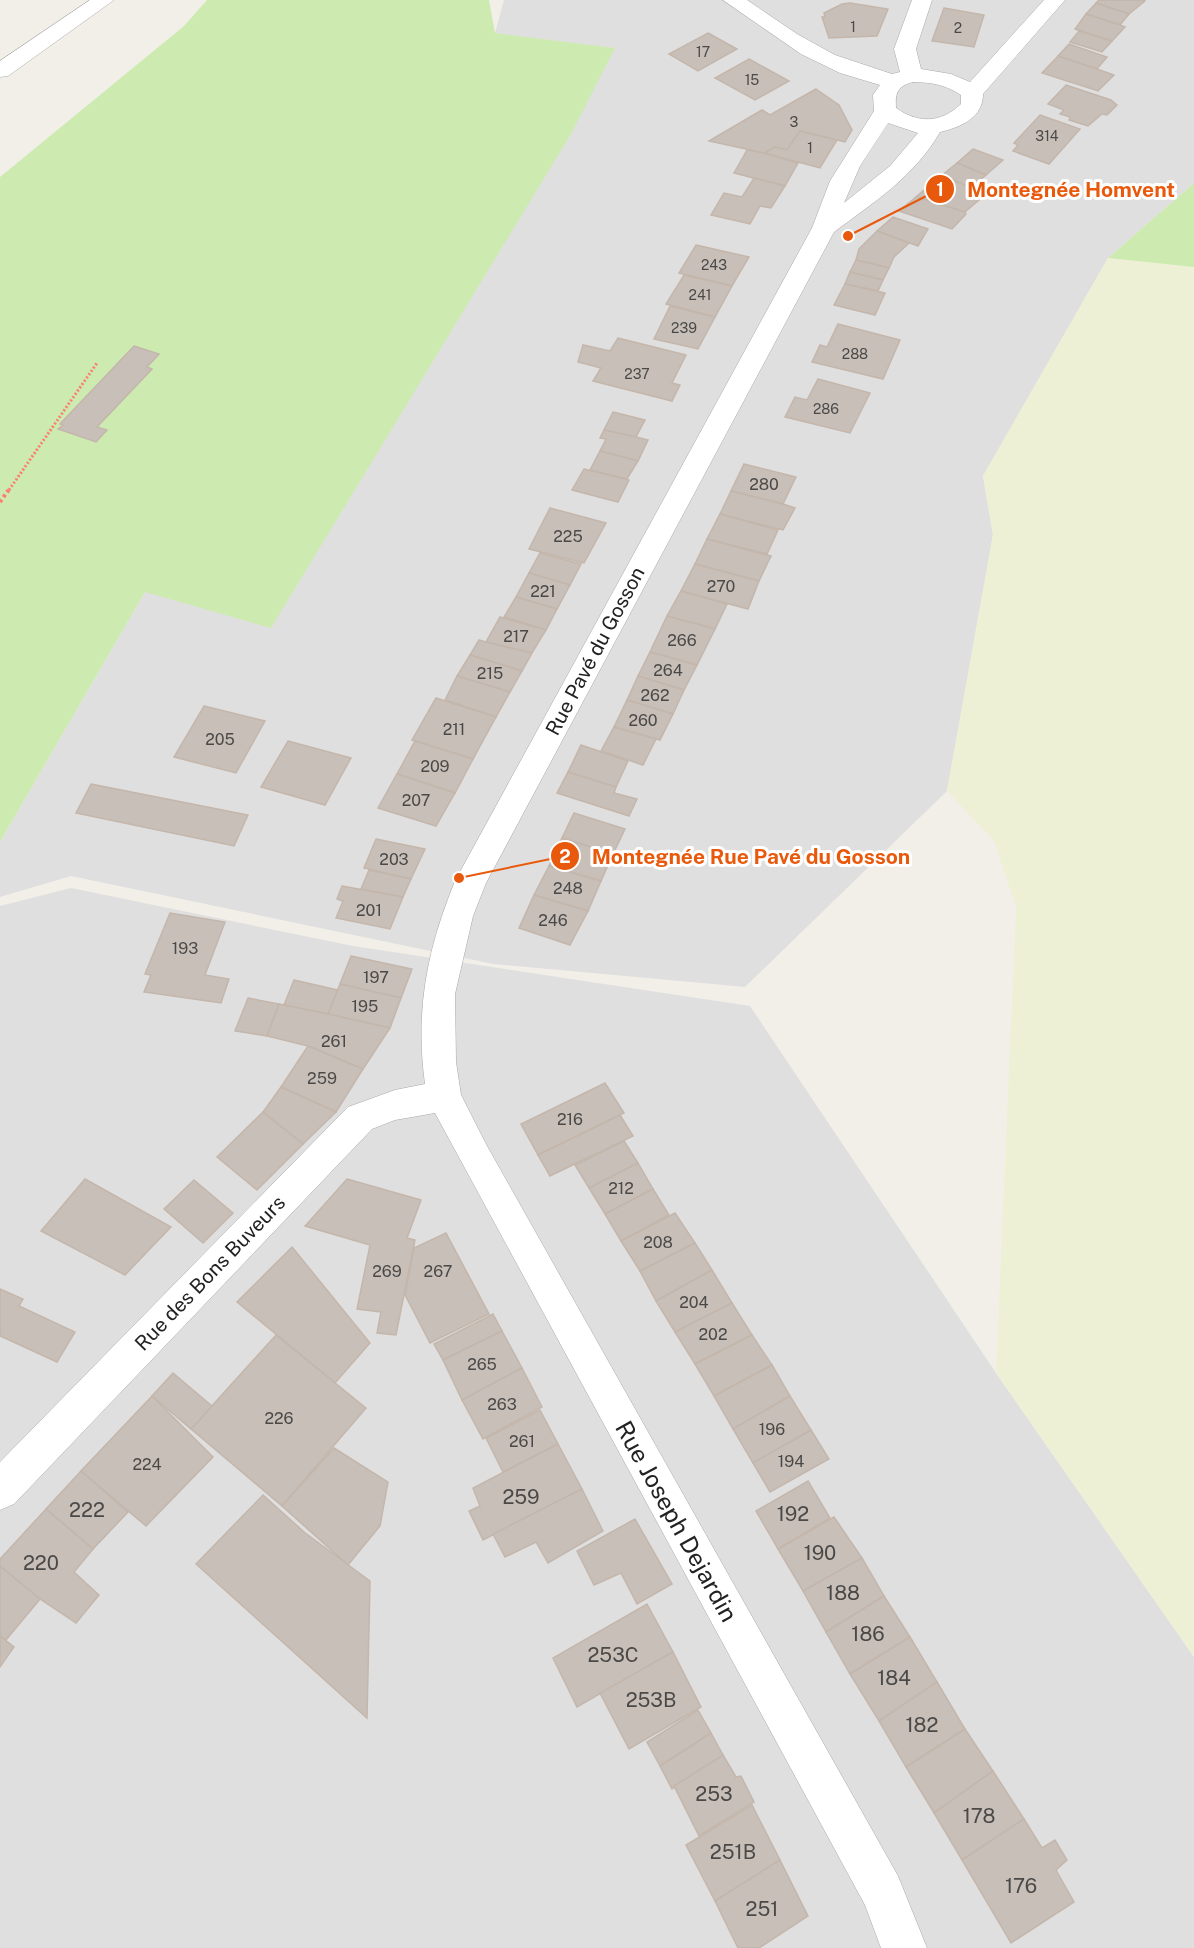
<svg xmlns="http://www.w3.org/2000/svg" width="1194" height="1948" font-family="'Public Sans',sans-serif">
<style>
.residential{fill:#e0dfdf}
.farmland{fill:#eef0d5}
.grass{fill:#cdebb0}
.building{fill:#c7bfb8;stroke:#c4b6ab;stroke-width:1.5}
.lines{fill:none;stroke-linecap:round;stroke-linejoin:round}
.street-casing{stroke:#a9a9a9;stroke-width:1}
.path-far1{stroke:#fa8072;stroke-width:3;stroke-dasharray:2 2;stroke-linecap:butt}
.path{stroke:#fa8072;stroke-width:4;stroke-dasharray:3 3;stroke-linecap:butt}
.street{fill:#fff;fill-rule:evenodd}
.labels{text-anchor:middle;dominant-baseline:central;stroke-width:6;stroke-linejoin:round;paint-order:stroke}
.far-number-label{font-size:14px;fill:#4b4948}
.number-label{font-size:16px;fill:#4b4948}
.street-label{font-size:20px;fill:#222;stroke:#fff}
.near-number-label{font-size:20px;fill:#4b4948}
.near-street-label{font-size:24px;fill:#222;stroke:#fff}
.leader{fill:none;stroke:#e8590c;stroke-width:2}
.callout-dot{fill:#e8590c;stroke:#fff;stroke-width:2}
.mark-label{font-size:18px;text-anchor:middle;font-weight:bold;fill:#fff}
.callout-label{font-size:21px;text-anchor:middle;font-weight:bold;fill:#e8590c;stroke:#fff;stroke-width:6;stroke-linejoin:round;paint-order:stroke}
</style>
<rect width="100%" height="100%" fill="#f2efe9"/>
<g class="residential">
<polygon points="504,0 1194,0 1194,183 1108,258 983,476 993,535 947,791 745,987 493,964 71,876 0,897 0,842 145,592 495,33"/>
<polygon points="71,888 353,946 750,1006 996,1373 1194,1657 1194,1948 0,1948 0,906"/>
</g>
<polygon class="farmland" points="1108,258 1194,267 1194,1657 996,1373 1016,907 994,841 947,791 993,535 983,476"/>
<g class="grass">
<polygon points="207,0 489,0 495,33 615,48 571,134 271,628 145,592 0,842 0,177 184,26"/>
<polygon points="1194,183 1194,267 1108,258"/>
</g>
<g class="building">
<polygon points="1099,0 1143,0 1145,1 1129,14 1096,3"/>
<polygon points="850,3 888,9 877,36 829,38 822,17 825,17 824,13 842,4"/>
<polygon points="1096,3 1129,14 1120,25 1086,14"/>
<polygon points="944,8 984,15 974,47 932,41"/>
<polygon points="1086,14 1120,25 1125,27 1112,41 1075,29"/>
<polygon points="1079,31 1112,41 1102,52 1070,42"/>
<polygon points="708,33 737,49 698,71 669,54"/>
<polygon points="1069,44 1107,57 1097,69 1058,56"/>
<polygon points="1058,56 1097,69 1114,75 1098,91 1042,73"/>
<polygon points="749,59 789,81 755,100 715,78"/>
<polygon points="1066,85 1111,100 1117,105 1107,115 1102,114 1088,126 1069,120 1070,117 1060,114 1064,110 1048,104"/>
<polygon points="816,89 839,105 852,130 845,142 800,131 787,150 775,147 764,153 709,141 762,110 770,115"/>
<polygon points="1040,115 1080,129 1049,164 1013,151 1018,145 1014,143"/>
<polygon points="800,131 837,140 820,168 764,153 775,147 787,150"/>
<polygon points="973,149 1003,160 986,175 957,163"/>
<polygon points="747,150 764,153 798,163 785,186 734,173"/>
<polygon points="957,163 986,175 971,188 942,175"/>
<polygon points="942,175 971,188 986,194 965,212 916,197"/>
<polygon points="754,178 785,186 771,208 760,206 750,224 711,215 724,193 742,197"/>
<polygon points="916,197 965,212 966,214 952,229 899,211"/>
<polygon points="893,217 928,229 918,246 877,231"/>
<polygon points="877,231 909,243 894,257 889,268 856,260 859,249"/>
<polygon points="696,245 749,257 732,286 679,273"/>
<polygon points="856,260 889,268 883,280 850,272"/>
<polygon points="850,272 883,280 878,291 845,284"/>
<polygon points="684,275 732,286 715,317 666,304"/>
<polygon points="845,284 885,293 875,315 834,305"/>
<polygon points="670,306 715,317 698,349 654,339"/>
<polygon points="838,324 900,340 883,379 812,362 820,345 827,347"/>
<polygon points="618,338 686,355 672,383 680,385 672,401 593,381 601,368 578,362 583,345 610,351"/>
<polygon points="134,346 159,354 147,367 152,369 97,427 107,430 96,442 58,429 63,425 60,424"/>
<polygon points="818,379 870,393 850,433 785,417 795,397 807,400"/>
<polygon points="613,412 645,420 636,437 604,430"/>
<polygon points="604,430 636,437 648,440 638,461 600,451 606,439 600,438"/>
<polygon points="600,451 638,461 627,479 590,470"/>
<polygon points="744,464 796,477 783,504 731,491"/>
<polygon points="584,469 629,480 618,502 572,490"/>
<polygon points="731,491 783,504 795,508 783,530 720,514"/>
<polygon points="550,508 606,523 584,563 529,549"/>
<polygon points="720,514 778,530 767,554 707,539"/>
<polygon points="707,539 771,556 759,581 695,564"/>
<polygon points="540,553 581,564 570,585 529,573"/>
<polygon points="695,564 759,581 748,609 681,591"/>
<polygon points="529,573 570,585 557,609 516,597"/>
<polygon points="681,591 727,604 715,629 667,616"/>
<polygon points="516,597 557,609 546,630 504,617"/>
<polygon points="667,616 715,629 697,665 650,652"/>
<polygon points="500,617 546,630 532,653 486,642"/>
<polygon points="479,640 486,642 532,653 522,671 470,655"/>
<polygon points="650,652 697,665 684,690 638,676"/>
<polygon points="470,655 522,671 510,692 457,676"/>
<polygon points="457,676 510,692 496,717 445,700"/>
<polygon points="638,676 684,690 673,714 627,700"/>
<polygon points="436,698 496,717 473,759 412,740"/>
<polygon points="627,700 673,714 660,740 614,727"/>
<polygon points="204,706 265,721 236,773 174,757"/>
<polygon points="614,727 656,739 643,765 601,751"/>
<polygon points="288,741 351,758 325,805 261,787"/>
<polygon points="415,741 473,759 455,793 397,774"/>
<polygon points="581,745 628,761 616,787 568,772"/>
<polygon points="568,772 616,787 614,793 637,799 629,816 557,793"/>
<polygon points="397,774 455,793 436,826 378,808"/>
<polygon points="91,784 248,815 234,846 76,813"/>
<polygon points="574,813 625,829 613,854 562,838"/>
<polygon points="562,838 613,854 601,881 549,866"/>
<polygon points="376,839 425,849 411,879 364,868"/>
<polygon points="549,866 601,881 588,911 534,895"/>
<polygon points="369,870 411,879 403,897 361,889"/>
<polygon points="342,886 403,897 390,929 336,918 343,901 337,899"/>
<polygon points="534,895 588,911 570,945 519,928"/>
<polygon points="170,913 225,922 205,975 229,979 221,1003 144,992 151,975 145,974"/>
<polygon points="351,956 412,969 401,998 340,984"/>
<polygon points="294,980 338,990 328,1014 284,1005"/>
<polygon points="340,984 401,998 390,1028 328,1014"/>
<polygon points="248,998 279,1004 267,1036 235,1031"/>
<polygon points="279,1004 328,1014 390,1028 363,1069 308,1046 267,1036"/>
<polygon points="308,1046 363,1069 336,1112 281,1087"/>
<polygon points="605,1083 624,1113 538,1155 521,1124"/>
<polygon points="281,1087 336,1112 303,1144 263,1112"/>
<polygon points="263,1112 303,1144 257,1190 217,1157"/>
<polygon points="620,1115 633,1136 550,1176 538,1155"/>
<polygon points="624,1141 638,1163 589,1188 575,1165"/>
<polygon points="638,1163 653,1189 605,1214 589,1188"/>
<polygon points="85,1179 171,1227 125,1275 41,1231"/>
<polygon points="347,1179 421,1200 407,1238 415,1240 396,1335 377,1333 381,1312 357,1309 370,1245 305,1226"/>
<polygon points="194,1180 233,1213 203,1243 164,1209"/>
<polygon points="653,1189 669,1215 621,1241 605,1214"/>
<polygon points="675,1213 695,1243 640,1271 621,1241"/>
<polygon points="446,1233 489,1314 430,1343 405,1295 414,1248"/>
<polygon points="695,1243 712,1270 656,1301 640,1271"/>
<polygon points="292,1247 370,1343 335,1383 237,1302"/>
<polygon points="712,1270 732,1303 675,1332 656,1301"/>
<polygon points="0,1289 23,1299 19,1306 75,1332 57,1362 0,1336"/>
<polygon points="732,1303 752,1335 695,1364 675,1332"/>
<polygon points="493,1314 502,1331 443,1360 434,1344"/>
<polygon points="502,1331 522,1368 462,1400 443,1360"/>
<polygon points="276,1335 366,1408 282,1506 191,1429"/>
<polygon points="752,1335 772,1365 714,1396 695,1364"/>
<polygon points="772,1365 790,1396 733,1429 714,1396"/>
<polygon points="522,1368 542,1407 483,1439 462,1400"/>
<polygon points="173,1373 212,1406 191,1429 152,1396"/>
<polygon points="152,1396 213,1457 146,1526 81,1471"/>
<polygon points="790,1396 811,1430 753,1463 733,1429"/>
<polygon points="540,1410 558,1444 503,1472 486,1438"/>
<polygon points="811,1430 829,1459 770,1492 753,1463"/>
<polygon points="558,1444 582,1489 483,1540 469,1511 480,1506 473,1488"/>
<polygon points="334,1448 388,1482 380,1526 348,1565 282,1506"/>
<polygon points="81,1471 128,1512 93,1549 46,1509"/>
<polygon points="808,1481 830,1518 778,1549 756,1511"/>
<polygon points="582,1489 603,1531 548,1563 536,1542 505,1557 493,1534"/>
<polygon points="263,1495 304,1532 370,1581 367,1718 196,1564"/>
<polygon points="46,1509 93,1549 74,1572 99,1595 76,1623 40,1599 0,1566 0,1559"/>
<polygon points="834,1517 862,1558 803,1591 778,1549"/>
<polygon points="635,1519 672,1584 637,1604 621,1573 594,1585 577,1551"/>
<polygon points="862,1558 884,1596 826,1632 803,1591"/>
<polygon points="0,1566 40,1599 6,1640 0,1636"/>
<polygon points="884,1596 910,1637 850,1674 826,1632"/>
<polygon points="647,1604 673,1652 577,1707 553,1658"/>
<polygon points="0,1636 14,1647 0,1667"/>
<polygon points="910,1637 937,1682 879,1721 850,1674"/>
<polygon points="673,1652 701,1707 629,1749 600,1693"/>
<polygon points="937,1682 965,1729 906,1767 879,1721"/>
<polygon points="698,1710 711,1733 660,1766 647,1742"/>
<polygon points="965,1729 993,1771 934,1813 906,1767"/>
<polygon points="711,1733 723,1755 672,1789 660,1766"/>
<polygon points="723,1755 736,1777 741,1776 754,1802 699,1836 674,1786"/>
<polygon points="993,1771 1024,1819 962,1860 934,1813"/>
<polygon points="752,1805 780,1860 715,1901 686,1845"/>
<polygon points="1024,1819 1042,1848 1055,1840 1067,1860 1056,1870 1074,1902 1011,1943 962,1860"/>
<polygon points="780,1860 808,1916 759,1948 738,1948 715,1901"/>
</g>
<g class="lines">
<g class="street-casing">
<g id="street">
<polygon points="90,0 114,0 8,76 0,77 0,61"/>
<path d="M723,0H747L797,34L835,55L892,74L900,72L894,49L912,0H932L916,49L921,69L951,74L970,82L1044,0H1065L983,94C983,118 961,127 940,132C915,176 873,203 834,232L486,883L473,916L455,994L456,1062L461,1095L487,1146L898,1876L927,1948H881L865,1905L435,1113L395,1120L372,1129L14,1504L0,1510V1462L348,1107L395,1090L425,1084C415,1009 427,950 455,881L812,228L830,181L874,111L873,95L880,85L840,73L801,54ZM913,82C931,82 946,85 961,95V104C941,123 919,124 896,108C895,92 898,86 913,82ZM888,123L918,133L890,166L844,203L860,166Z"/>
</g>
</g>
<polyline class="path-far1" points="9,490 97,363"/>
<polyline class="path" points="0,502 10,488"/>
<use href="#street" class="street"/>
</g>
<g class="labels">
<g class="far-number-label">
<text x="853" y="27">1</text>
<text x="958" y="28">2</text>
<text x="703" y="52">17</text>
<text x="752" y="80">15</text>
<text x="794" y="122">3</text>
<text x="1047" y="136">314</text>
<text x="810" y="148">1</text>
<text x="714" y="265">243</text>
<text x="700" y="295">241</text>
<text x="684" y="328">239</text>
<text x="855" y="354">288</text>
<text x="637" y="374">237</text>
<text x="826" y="409">286</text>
</g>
<g class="number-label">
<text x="764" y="484">280</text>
<text x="568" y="536">225</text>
<text x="721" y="586">270</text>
<text x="543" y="591">221</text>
<text x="516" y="636">217</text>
<text x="682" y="640">266</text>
<text x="668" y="670">264</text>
<text x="490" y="673">215</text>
<text x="655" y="695">262</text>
<text x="643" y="720">260</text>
<text x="454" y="729">211</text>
<text x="220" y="739">205</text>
<text x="435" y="766">209</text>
<text x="416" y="800">207</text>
<text x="394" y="859">203</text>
<text x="568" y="888">248</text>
<text x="369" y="910">201</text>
<text x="553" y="920">246</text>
<text x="185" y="948">193</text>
<text x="376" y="977">197</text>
<text x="365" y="1006">195</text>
<text x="334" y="1041">261</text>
<text x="322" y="1078">259</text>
<text x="570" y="1119">216</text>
<text x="621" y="1188">212</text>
<text x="658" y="1242">208</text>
<text x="387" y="1271">269</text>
<text x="438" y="1271">267</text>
<text x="694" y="1302">204</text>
<text x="713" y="1334">202</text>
<text x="482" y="1364">265</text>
<text x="502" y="1404">263</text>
<text x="279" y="1418">226</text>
<text x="772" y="1429">196</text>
<text x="522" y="1441">261</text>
<text x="791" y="1461">194</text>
<text x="147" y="1464">224</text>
</g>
<g class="street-label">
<text transform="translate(595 651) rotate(-62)">Rue Pavé du Gosson</text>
<text transform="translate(210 1273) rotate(-46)">Rue des Bons Buveurs</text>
</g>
<g class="near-number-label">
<text x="521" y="1497">259</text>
<text x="87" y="1510">222</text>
<text x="793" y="1514">192</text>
<text x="820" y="1553">190</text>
<text x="41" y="1563">220</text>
<text x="843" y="1593">188</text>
<text x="868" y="1634">186</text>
<text x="613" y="1655">253C</text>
<text x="894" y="1678">184</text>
<text x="651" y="1700">253B</text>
<text x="922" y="1725">182</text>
<text x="714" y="1794">253</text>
<text x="979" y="1816">178</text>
<text x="733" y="1852">251B</text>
<text x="1021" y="1886">176</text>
<text x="762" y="1909">251</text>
</g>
<g class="near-street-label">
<text transform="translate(677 1521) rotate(61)">Rue Joseph Dejardin</text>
</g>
</g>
<path class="leader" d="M848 236L940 189M459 878L565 856"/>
<g class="callout-dot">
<circle cx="848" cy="236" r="6"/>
<circle cx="459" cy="878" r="6"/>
<circle cx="940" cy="189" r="15"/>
<circle cx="565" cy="856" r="15"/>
</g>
<g class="mark-label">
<text x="940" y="196">1</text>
<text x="565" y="863">2</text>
</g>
<g class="callout-label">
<text x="1071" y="197">Montegnée Homvent</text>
<text x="751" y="864">Montegnée Rue Pavé du Gosson</text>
</g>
</svg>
